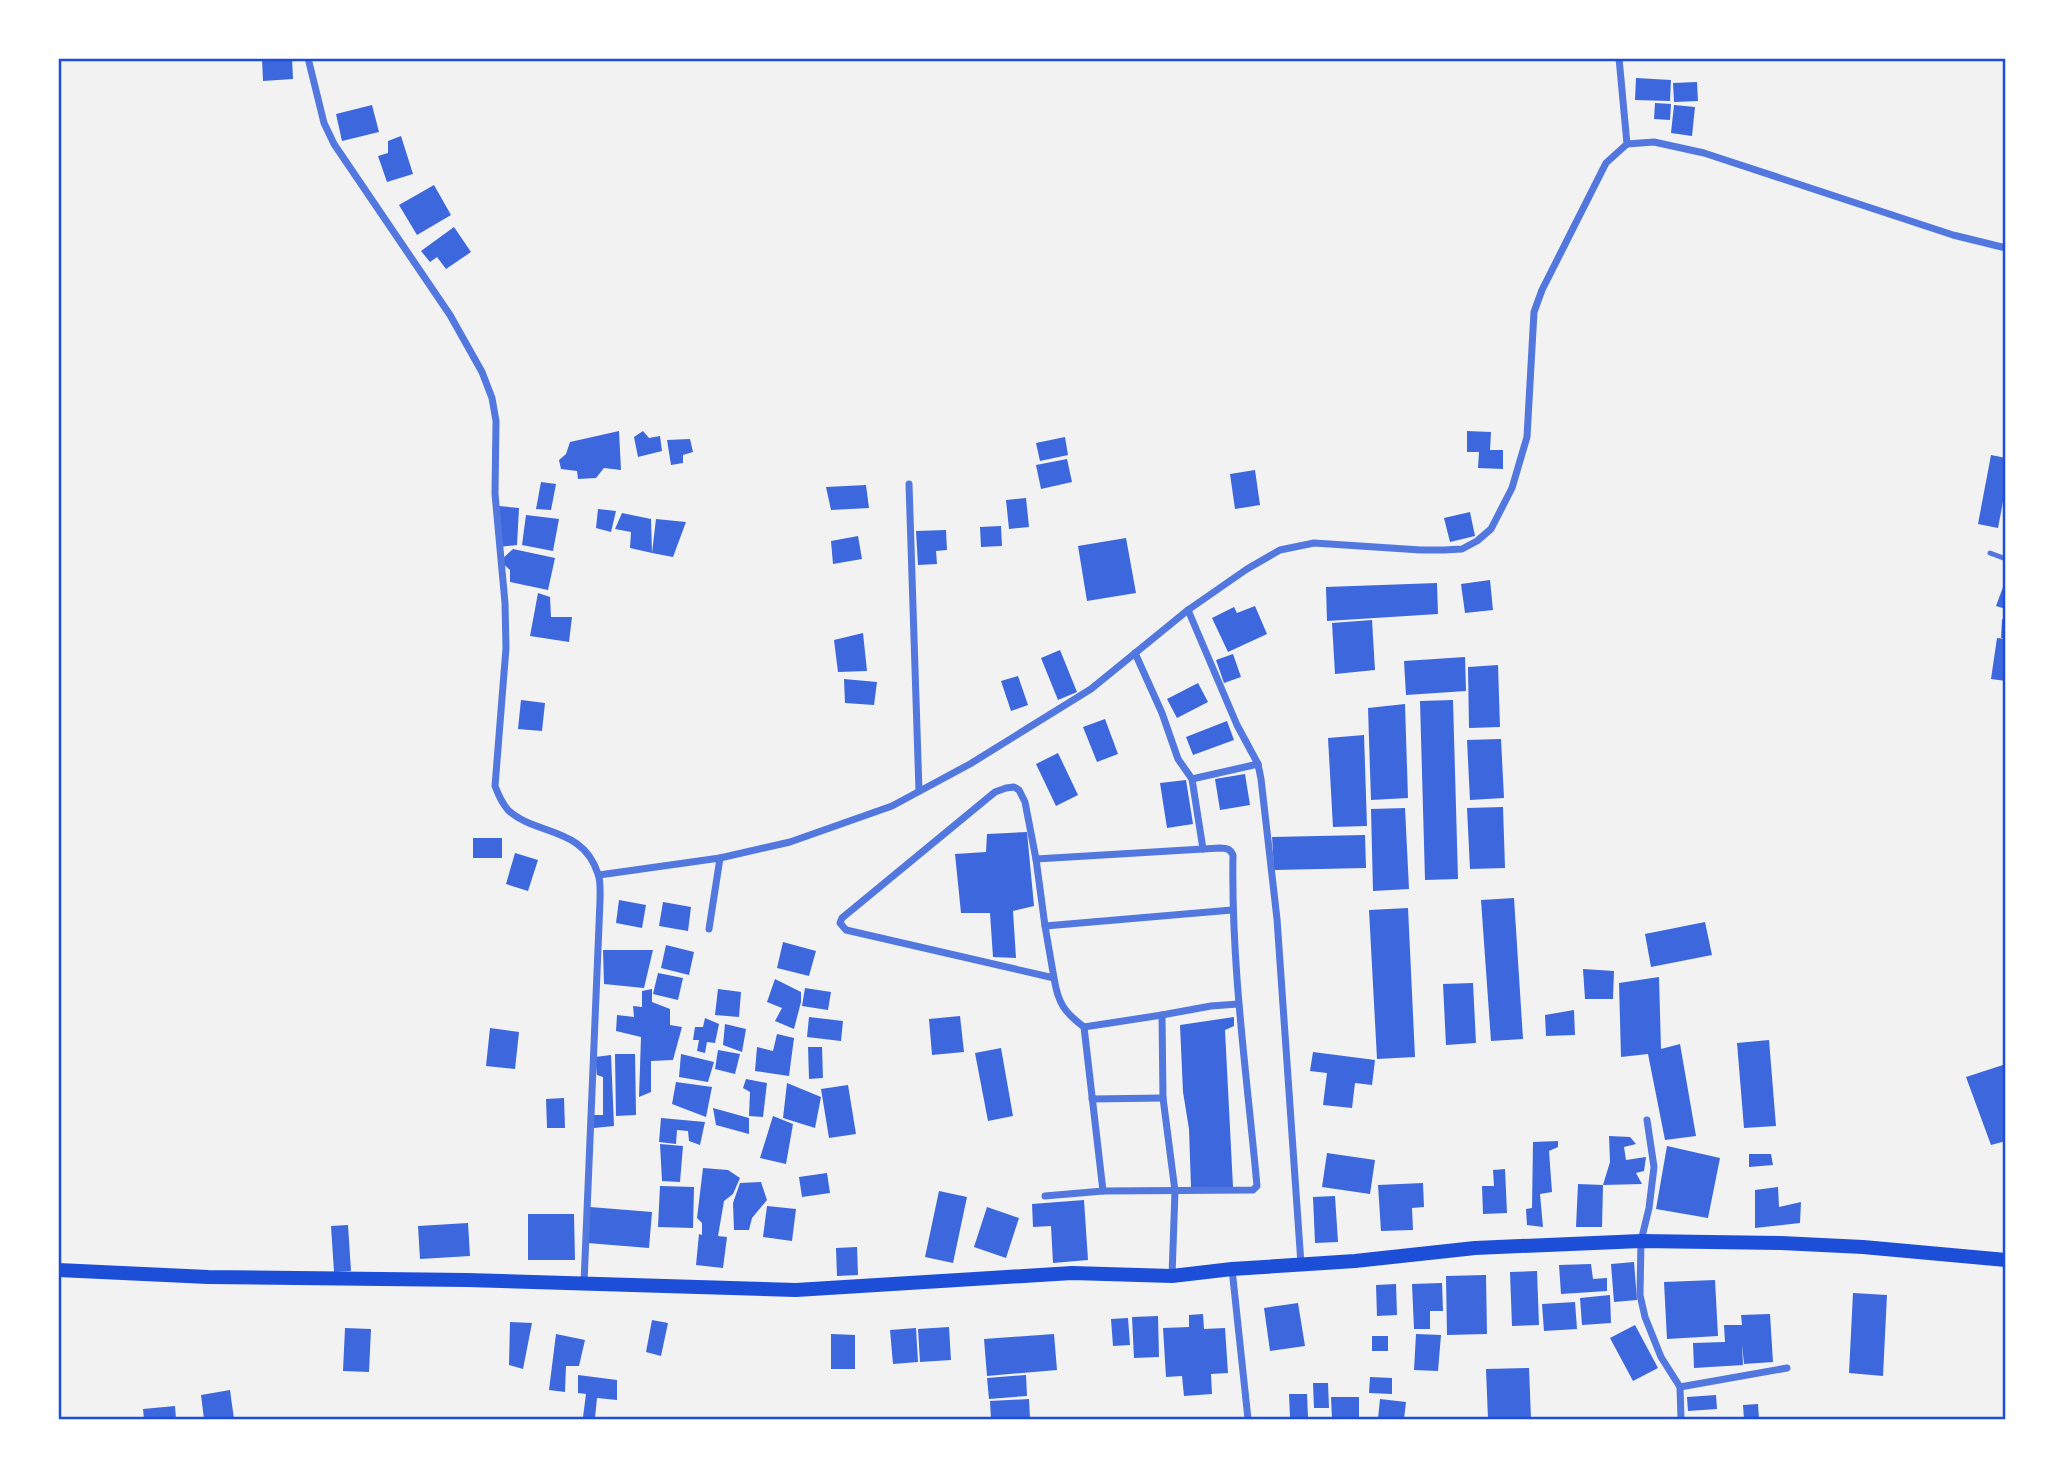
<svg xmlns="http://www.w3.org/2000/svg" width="2064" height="1477" font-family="'Source Sans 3',sans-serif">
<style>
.building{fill:#3d67dc}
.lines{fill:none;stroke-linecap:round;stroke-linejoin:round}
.service{stroke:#5277de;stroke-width:5}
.minor{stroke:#5277de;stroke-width:7}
.secondary{stroke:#1d4ed8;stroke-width:14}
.neatline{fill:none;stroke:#1d4ed8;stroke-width:2.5}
</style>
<rect width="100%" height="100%" fill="#f2f2f2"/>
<g class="building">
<polygon points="262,58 292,58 293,79 263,81"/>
<polygon points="1636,78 1671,80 1670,101 1635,100"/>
<polygon points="1697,82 1698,101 1674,102 1673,83"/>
<polygon points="1655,103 1671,104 1670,120 1654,119"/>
<polygon points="372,105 379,132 342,141 336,114"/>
<polygon points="1674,105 1695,107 1692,136 1671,133"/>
<polygon points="401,136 413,174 387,182 378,156 388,153 388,141"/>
<polygon points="434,185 451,215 417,235 399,205"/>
<polygon points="454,227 471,252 446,269 437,257 430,262 421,251"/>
<polygon points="619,431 621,470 604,468 596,478 578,479 577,471 561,469 559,460 566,454 570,442"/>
<polygon points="643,431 649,438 660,436 662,451 638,457 634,437"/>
<polygon points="1467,431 1491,432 1490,450 1503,450 1503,469 1478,468 1479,452 1467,452"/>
<polygon points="1065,437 1068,455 1040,461 1036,443"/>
<polygon points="690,439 693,452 683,455 683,463 671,465 667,440"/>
<polygon points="1991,455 2006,458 2006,486 1998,528 1978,524"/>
<polygon points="1067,459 1072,482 1041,489 1036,465"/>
<polygon points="1255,470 1260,505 1235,509 1230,474"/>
<polygon points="541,482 556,484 551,510 536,509"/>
<polygon points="866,485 869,508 831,510 826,487"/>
<polygon points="1026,498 1029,527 1009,529 1006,500"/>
<polygon points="499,506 519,508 517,545 498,547"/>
<polygon points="598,509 616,511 611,532 596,528"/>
<polygon points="1470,512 1475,536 1450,542 1444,518"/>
<polygon points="622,513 651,519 652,553 630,548 631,532 615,529"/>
<polygon points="526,515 559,519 553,551 522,545"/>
<polygon points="656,519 686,522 673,557 652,553"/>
<polygon points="1001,526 1002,546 981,547 980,527"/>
<polygon points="946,530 947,550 936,551 937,564 918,565 916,531"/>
<polygon points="858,536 862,559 833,564 831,541"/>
<polygon points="1126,538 1136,593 1087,601 1078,546"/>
<polygon points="513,549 555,558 548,590 510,582 510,570 500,561"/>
<polygon points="2006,579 2006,609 1996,606"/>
<polygon points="1490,580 1493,610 1465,613 1461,584"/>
<polygon points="1437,583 1438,614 1327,621 1326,587"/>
<polygon points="538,593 550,597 551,617 572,617 569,642 530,636"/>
<polygon points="1255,606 1267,634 1228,652 1212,618 1234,607 1237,613"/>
<polygon points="2002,619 2006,620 2006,638 2001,638"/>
<polygon points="1372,620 1375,670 1335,674 1332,623"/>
<polygon points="863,633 867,671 838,672 834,640"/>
<polygon points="1997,638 2006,639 2006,681 1991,679"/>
<polygon points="1060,650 1077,692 1058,700 1041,658"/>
<polygon points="1233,654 1241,677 1224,683 1216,660"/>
<polygon points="1465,657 1466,691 1406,695 1404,661"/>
<polygon points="1498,665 1500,727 1469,728 1468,667"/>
<polygon points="1018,676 1028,705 1011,711 1001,681"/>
<polygon points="844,679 877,682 874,705 845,703"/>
<polygon points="1198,683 1208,702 1177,718 1167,699"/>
<polygon points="521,700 545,703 542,731 518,729"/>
<polygon points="1453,700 1458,879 1425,880 1420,701"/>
<polygon points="1405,704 1408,798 1371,800 1368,708"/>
<polygon points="1105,719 1118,754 1097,762 1083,727"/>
<polygon points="1227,721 1234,740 1193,755 1186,737"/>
<polygon points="1364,735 1367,826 1333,827 1328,738"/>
<polygon points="1501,739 1504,798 1470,800 1467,740"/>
<polygon points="1058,753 1078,795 1056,806 1036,764"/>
<polygon points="1245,774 1250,805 1220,810 1215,779"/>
<polygon points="1186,780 1193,824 1167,828 1160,783"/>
<polygon points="1503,807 1505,868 1470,869 1467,808"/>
<polygon points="1405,808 1409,889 1373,891 1371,809"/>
<polygon points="1027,832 1034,906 1013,911 1016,958 993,957 990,913 961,913 955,854 986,852 987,834"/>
<polygon points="1365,835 1366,868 1274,870 1272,837"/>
<rect x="473" y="838" width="29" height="20"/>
<polygon points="515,853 538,860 528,891 506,884"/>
<polygon points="1514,898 1523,1039 1491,1041 1481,900"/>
<polygon points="619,900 646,905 642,928 616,923"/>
<polygon points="663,902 691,907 688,931 659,926"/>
<polygon points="1408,908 1415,1057 1377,1059 1369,910"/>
<polygon points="1705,922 1712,955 1651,967 1645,934"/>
<polygon points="783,942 816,951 809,976 777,968"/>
<polygon points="666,945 694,952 689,975 661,968"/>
<polygon points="603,950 653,950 644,988 604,984"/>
<polygon points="1583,969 1614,971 1613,999 1585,999"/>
<polygon points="658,973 683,978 678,1000 653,994"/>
<polygon points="1659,977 1661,1049 1680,1044 1696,1136 1665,1140 1648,1054 1621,1057 1619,983"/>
<polygon points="775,979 801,992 801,1002 794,1029 775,1021 782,1008 767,1002"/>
<polygon points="1473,983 1476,1043 1446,1045 1443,984"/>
<polygon points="805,988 831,992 828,1010 802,1006"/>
<polygon points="652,989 652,1002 670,1009 670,1025 682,1027 673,1060 651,1061 651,1092 639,1097 641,1037 616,1031 617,1015 634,1017 633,1006 642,1007 642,991"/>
<polygon points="718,989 741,992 739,1017 715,1015"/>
<polygon points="1574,1010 1575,1035 1546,1036 1545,1015"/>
<polygon points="960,1016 964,1052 932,1055 929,1019"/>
<polygon points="809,1017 843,1021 841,1041 807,1037"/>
<polygon points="1234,1017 1234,1026 1225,1030 1233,1187 1191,1187 1189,1129 1183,1092 1180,1025"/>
<polygon points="705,1018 719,1024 715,1043 707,1042 705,1053 697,1051 699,1040 693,1040 695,1027 703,1027"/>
<polygon points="725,1024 746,1029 742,1052 723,1045"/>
<polygon points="490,1028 519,1032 515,1069 486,1066"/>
<polygon points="777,1034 794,1038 789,1076 755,1071 757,1047 773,1051"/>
<polygon points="1769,1040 1776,1126 1744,1128 1737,1043"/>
<polygon points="808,1047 822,1047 823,1078 809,1079"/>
<polygon points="1001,1048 1013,1116 988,1121 975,1053"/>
<polygon points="718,1050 740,1054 735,1074 715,1069"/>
<polygon points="1313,1052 1375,1060 1372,1085 1355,1083 1352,1108 1323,1105 1327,1073 1310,1071"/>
<polygon points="615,1054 635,1054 636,1115 616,1116"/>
<polygon points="681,1054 714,1062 708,1082 679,1077"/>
<polygon points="611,1055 614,1126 594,1128 594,1115 603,1115 603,1077 597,1075 595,1057"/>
<polygon points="2006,1064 2006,1141 1991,1145 1966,1077"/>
<polygon points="746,1079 767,1083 763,1117 749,1116 750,1092 743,1088"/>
<polygon points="676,1082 712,1087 706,1117 672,1104"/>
<polygon points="787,1083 821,1097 815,1128 783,1118"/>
<polygon points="848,1085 856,1134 829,1138 821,1089"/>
<polygon points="564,1098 565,1128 547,1128 546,1099"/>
<polygon points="713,1108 749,1118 749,1134 716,1125"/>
<polygon points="773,1116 793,1124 786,1164 760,1158"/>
<polygon points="661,1118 705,1122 700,1145 689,1141 688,1131 677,1130 676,1144 659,1142"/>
<polygon points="1609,1136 1630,1137 1636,1144 1624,1147 1626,1160 1646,1157 1644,1171 1636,1173 1642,1184 1603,1185 1610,1162"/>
<polygon points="1558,1141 1558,1147 1549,1151 1552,1192 1540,1194 1543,1227 1527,1225 1526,1209 1532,1208 1533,1142"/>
<polygon points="660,1144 683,1146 680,1182 662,1181"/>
<polygon points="1667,1146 1720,1158 1708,1218 1656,1209"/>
<polygon points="1327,1153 1375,1160 1370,1194 1322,1187"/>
<polygon points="1749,1154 1771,1154 1773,1165 1749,1167"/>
<polygon points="703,1168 728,1170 740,1178 733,1194 724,1201 718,1236 727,1237 723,1268 696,1265 699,1234 702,1235 702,1223 697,1218"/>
<polygon points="1505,1169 1507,1213 1483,1214 1482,1186 1494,1186 1493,1170"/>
<polygon points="827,1173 830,1193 802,1197 799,1177"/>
<polygon points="761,1182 767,1200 752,1218 749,1230 734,1230 733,1203 740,1183"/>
<polygon points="1423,1183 1424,1207 1412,1208 1413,1230 1381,1231 1378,1185"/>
<polygon points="1578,1184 1603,1185 1602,1227 1576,1227"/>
<polygon points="660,1186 694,1187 693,1228 658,1227"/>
<polygon points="1778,1187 1779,1207 1801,1202 1800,1223 1755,1228 1755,1190"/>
<polygon points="939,1191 967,1197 953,1263 925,1257"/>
<polygon points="1335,1196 1338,1242 1315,1243 1313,1197"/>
<polygon points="1084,1200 1088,1260 1053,1263 1051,1226 1033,1227 1032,1204"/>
<polygon points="767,1206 796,1209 792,1241 763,1237"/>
<polygon points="590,1207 652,1212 649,1248 587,1243"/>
<polygon points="987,1207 1019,1218 1006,1258 974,1247"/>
<polygon points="528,1214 574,1214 575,1260 528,1260"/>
<polygon points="468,1223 470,1256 420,1259 418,1226"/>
<polygon points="348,1225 351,1271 334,1272 331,1226"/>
<polygon points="857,1247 858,1275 837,1276 836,1248"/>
<polygon points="1634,1262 1637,1300 1614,1302 1611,1264"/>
<polygon points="1591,1264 1593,1279 1607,1278 1607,1291 1561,1294 1559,1265"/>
<polygon points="1537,1271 1539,1325 1512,1326 1510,1272"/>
<polygon points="1486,1275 1487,1334 1447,1335 1446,1276"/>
<polygon points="1715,1280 1718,1336 1667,1339 1664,1282"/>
<polygon points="1442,1283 1443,1311 1430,1311 1430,1329 1414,1329 1412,1284"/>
<polygon points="1396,1284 1397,1315 1377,1316 1376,1285"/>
<polygon points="1853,1293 1887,1295 1883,1376 1849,1373"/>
<polygon points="1610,1295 1611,1323 1582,1325 1580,1298"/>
<polygon points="1575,1302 1577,1329 1544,1331 1542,1304"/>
<polygon points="1298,1303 1305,1346 1270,1351 1264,1308"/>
<polygon points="1203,1314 1204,1329 1225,1328 1228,1373 1211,1374 1212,1394 1184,1396 1182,1376 1166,1377 1163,1328 1189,1327 1189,1315"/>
<polygon points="1770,1314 1773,1362 1744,1364 1742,1344 1743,1365 1694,1368 1693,1343 1725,1342 1724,1325 1742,1325 1741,1315"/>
<polygon points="1158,1316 1159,1357 1134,1358 1132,1317"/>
<polygon points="1128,1318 1130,1345 1113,1346 1111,1319"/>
<polygon points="652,1320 668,1323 661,1356 646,1352"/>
<polygon points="510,1322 532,1323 523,1369 509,1365"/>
<polygon points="1635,1325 1658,1368 1633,1381 1610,1338"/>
<polygon points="949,1327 951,1360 920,1362 918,1329"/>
<polygon points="345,1328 371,1329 369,1372 343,1371"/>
<polygon points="916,1328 918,1362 893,1364 890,1330"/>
<polygon points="556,1334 585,1340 579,1366 566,1366 565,1392 549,1390"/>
<polygon points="831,1334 855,1335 855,1369 831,1369"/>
<polygon points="1054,1334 1057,1370 987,1376 984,1339"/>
<polygon points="1416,1334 1441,1335 1438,1371 1414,1370"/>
<rect x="1372" y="1336" width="16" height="15"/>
<polygon points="1529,1368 1531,1419 1488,1419 1486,1369"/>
<polygon points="578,1375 617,1380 617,1400 597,1398 595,1418 583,1417 586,1394 578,1393"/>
<polygon points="1026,1375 1027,1396 989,1399 987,1378"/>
<polygon points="1370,1377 1392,1378 1392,1394 1369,1393"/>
<polygon points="1313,1383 1328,1383 1329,1408 1314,1408"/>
<polygon points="230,1390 234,1419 204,1419 201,1395"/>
<polygon points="1289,1394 1307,1394 1308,1417 1290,1417"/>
<polygon points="1716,1395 1717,1409 1688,1411 1687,1397"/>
<polygon points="1331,1397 1359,1397 1359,1419 1332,1419"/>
<polygon points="1029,1399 1030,1419 991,1419 990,1401"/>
<polygon points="1380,1399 1406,1402 1404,1419 1378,1419"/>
<polygon points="1758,1404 1759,1419 1744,1419 1743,1405"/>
<polygon points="175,1406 176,1419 144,1419 143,1409"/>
</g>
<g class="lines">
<polyline class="service" points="1990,553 2006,559"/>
<g class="minor">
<path d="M308,58L324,123L334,144L450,315L482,372L492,398L496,421L495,494L505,603L506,648L495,786C498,794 502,803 508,810C536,836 583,826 598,874C601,881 600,892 600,901L584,1283"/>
<polyline points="1619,58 1627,144"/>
<polyline points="909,484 919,791"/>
<polyline points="1188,610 1237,725 1258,764 1261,779 1277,919 1301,1264"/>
<polyline points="1135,653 1162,713 1178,759 1192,779 1258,764"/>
<polyline points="1192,779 1203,849"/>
<path d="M1036,859L1220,848C1227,848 1230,849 1233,855C1231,966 1247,1076 1257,1186L1253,1190L1103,1191L1045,1196"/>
<polyline points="599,875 720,858 790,842 892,806 970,764 1091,689 1188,610 1247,569 1280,550 1314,543 1421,550 1444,550 1462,549 1477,541 1491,529 1512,488 1527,437 1534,312 1542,290 1606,163 1627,144 1654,142 1704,153 1953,235 2006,248"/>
<polyline points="1045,926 1232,910"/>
<polyline points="709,929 720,858"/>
<path d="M1054,978L846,930L840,923L842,918L995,792L1006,788L1014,787L1019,790L1025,802L1036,859L1045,926L1054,978C1058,1003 1064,1012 1084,1027L1162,1015L1163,1098L1175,1191L1172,1276"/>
<polyline points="1162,1015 1211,1006 1238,1004"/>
<polyline points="1084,1027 1103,1191"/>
<polyline points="1092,1099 1163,1098"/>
<polyline points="1647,1120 1654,1167 1649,1208 1641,1241 1640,1295 1645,1317 1661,1357 1680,1387 1787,1368"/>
<polyline points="1232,1269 1248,1419"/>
<polyline points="1680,1387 1681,1419"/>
</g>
<polyline class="secondary" points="58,1270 208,1277 467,1280 796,1290 1072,1273 1172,1276 1232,1269 1355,1261 1475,1248 1641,1241 1781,1243 1863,1247 2006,1260"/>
</g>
<rect width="2064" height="1477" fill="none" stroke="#ffffff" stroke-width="119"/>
<rect x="60" y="60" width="1944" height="1358" class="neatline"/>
</svg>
